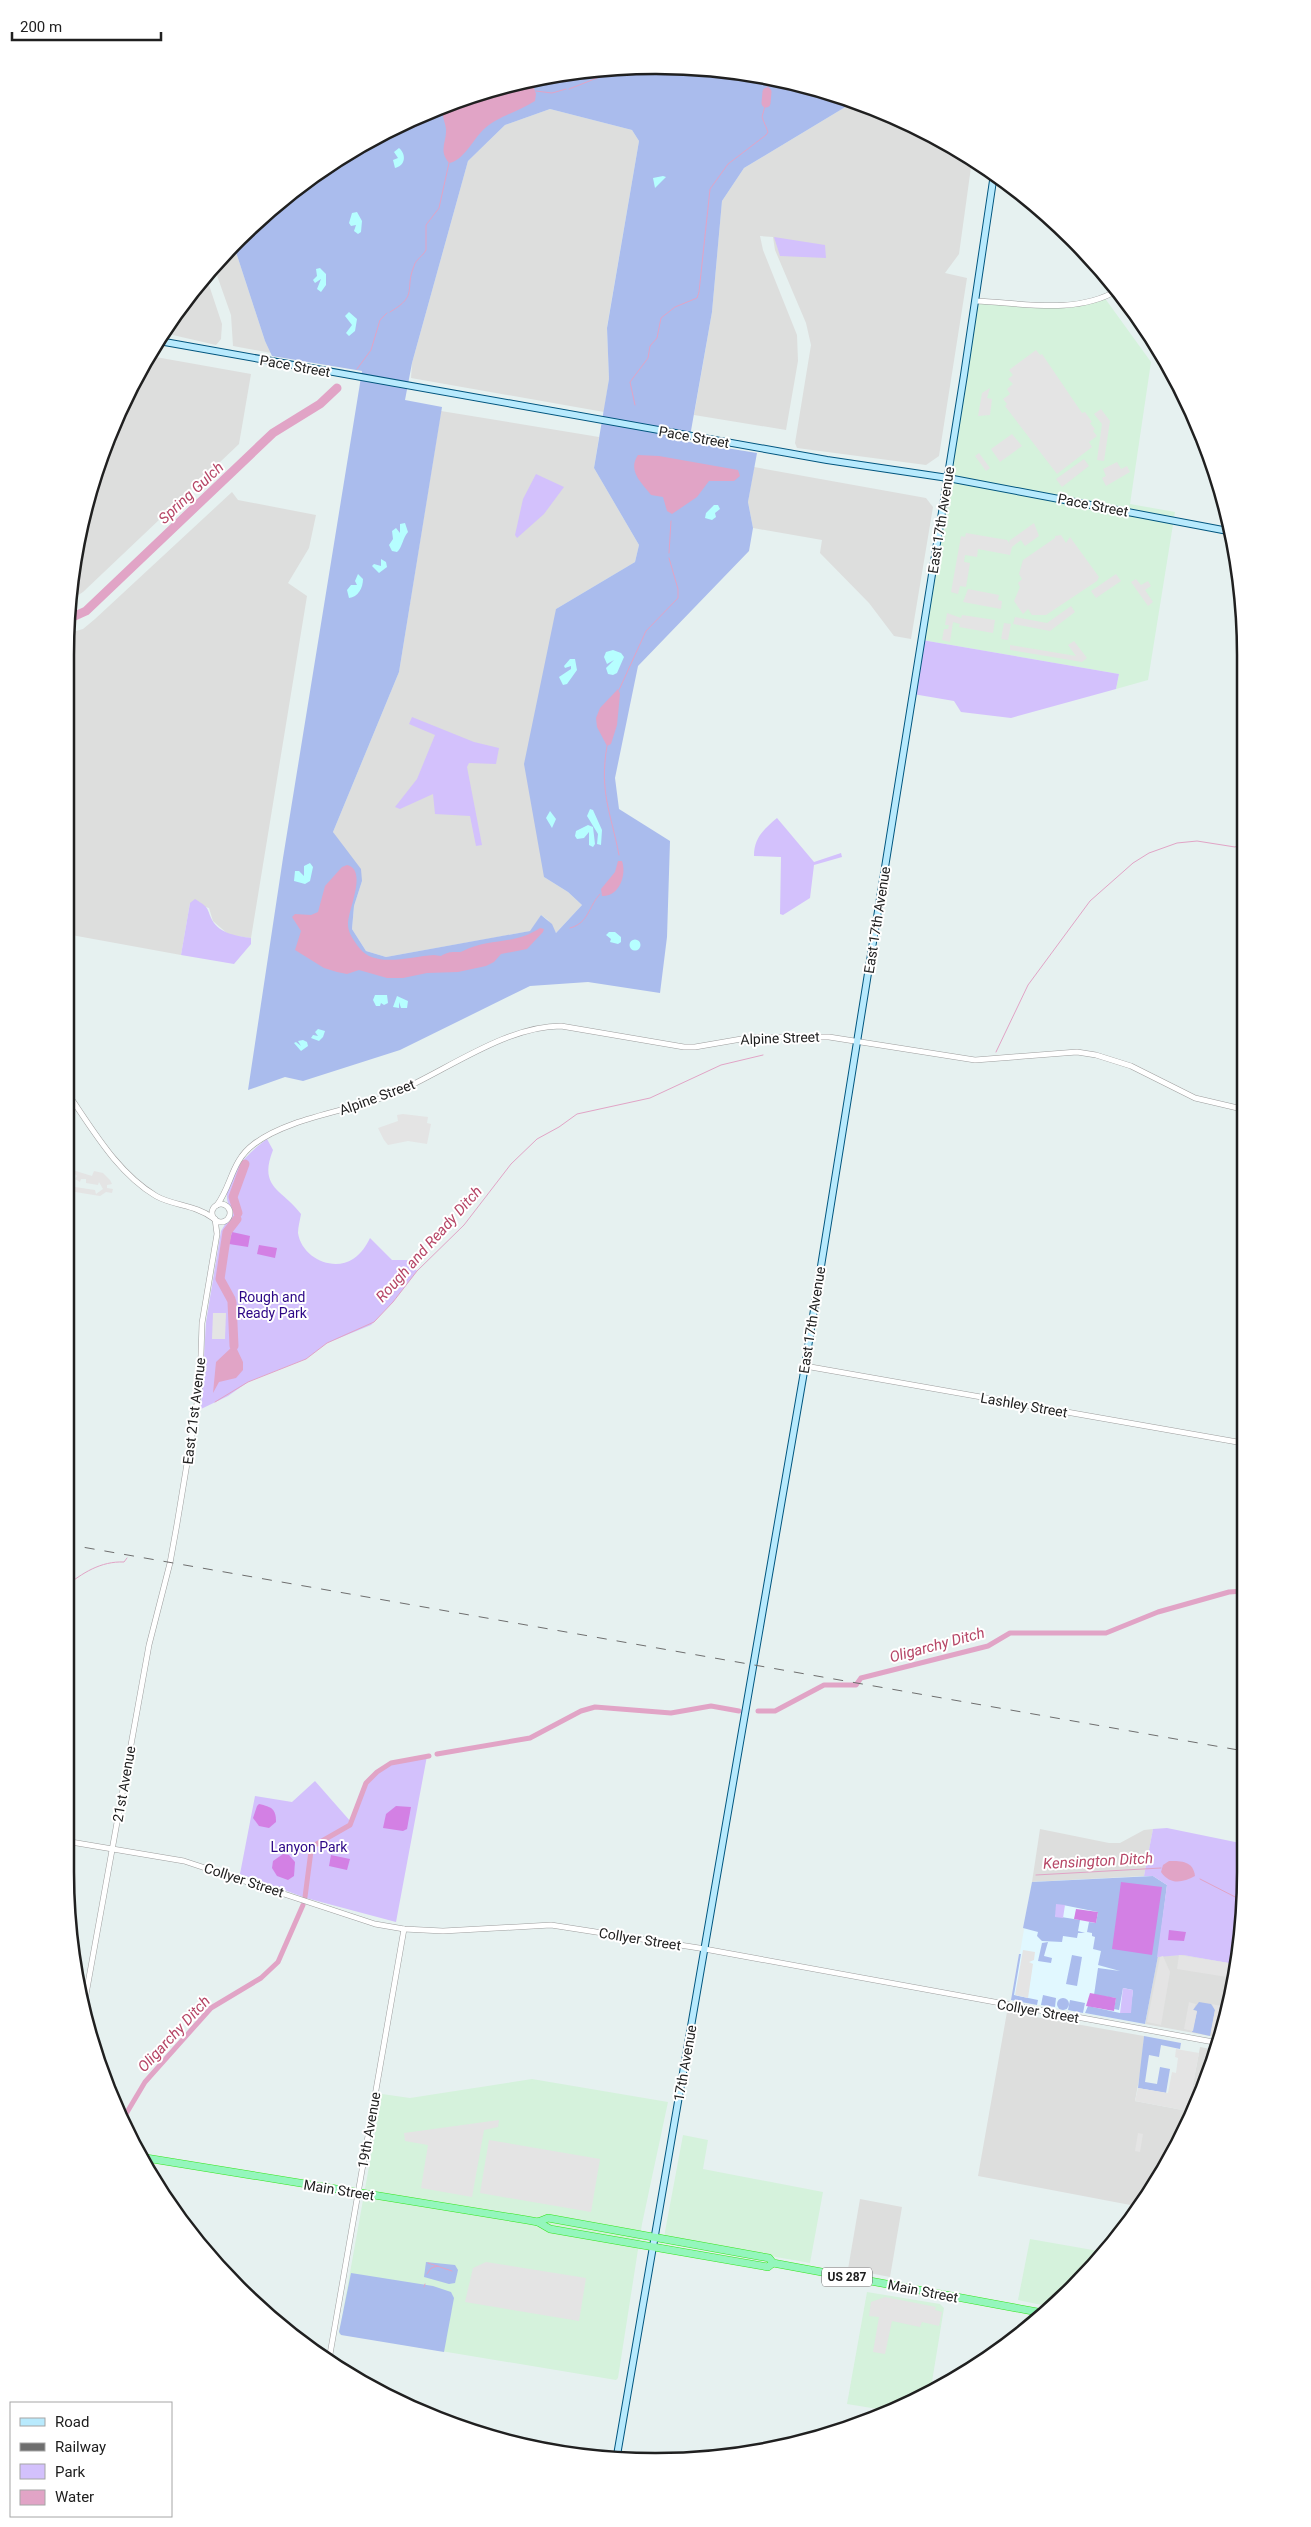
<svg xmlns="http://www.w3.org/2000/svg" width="1311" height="2527" font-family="Roboto,sans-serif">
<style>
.residential{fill:#dddedd}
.commercial{fill:#d5f2dc}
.education{fill:#e1f8ff}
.grass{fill:#aabced;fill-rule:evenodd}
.sand{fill:#b6feff}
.park{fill:#d3c1fc}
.pitch{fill:#d380e4}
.parking{fill:#e4e4e4}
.water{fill:#e1a4c6}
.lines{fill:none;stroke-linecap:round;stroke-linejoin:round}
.stream{stroke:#e1a4c6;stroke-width:1}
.canal{stroke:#e1a4c6;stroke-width:5}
.river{stroke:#e1a4c6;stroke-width:9}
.tertiary-casing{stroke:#9d9d9d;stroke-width:6}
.secondary-casing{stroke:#00557e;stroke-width:8}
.trunk-casing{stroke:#36e41d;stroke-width:8}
.tertiary{stroke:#fff;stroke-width:5}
.secondary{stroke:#b8eafd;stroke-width:6}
.trunk{stroke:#94f6bc;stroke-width:7}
.rail{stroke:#6e6e6e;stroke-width:1;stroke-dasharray:10 10;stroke-linecap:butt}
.labels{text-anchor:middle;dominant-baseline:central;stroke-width:4;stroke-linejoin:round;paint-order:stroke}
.shield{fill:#fff;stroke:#636363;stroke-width:1}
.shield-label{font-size:12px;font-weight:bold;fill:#202020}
.street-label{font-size:14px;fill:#202020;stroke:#fff}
.park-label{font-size:14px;fill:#2c0686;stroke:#fff}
.water-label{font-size:15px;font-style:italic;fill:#b64666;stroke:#fff}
.rim{fill:none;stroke:#202020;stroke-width:2.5}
</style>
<rect width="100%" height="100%" fill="#e6f1f0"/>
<g class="residential">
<polygon points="847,100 916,126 972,160 959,254 945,273 967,278 939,456 926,465 797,448 795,443 811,345 806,323 775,250 773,237 760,236 763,250 797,335 798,361 786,430 694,415 712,312 722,201 744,168 847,106"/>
<polygon points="550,109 632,130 639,141 607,327 609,379 604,412 411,378 412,363 468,161 505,125"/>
<polygon points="234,246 265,341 271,353 233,346 231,315 214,267"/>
<polygon points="206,276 222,324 221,339 216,345 164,333 187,296"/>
<polygon points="150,356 251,374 239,444 83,592 69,601 85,503 126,395"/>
<polygon points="441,411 599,437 594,468 639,545 635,562 556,609 544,877 568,892 582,905 556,933 548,920 541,915 531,931 386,957 366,951 352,929 354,906 362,881 333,832 399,672"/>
<polygon points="754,467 926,498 933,507 911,639 894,636 869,603 820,553 822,540 753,528 748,502"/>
<polygon points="232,492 238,500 316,515 309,548 288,583 307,596 251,938 229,935 213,921 209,908 190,903 181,955 66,934 66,634 83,629 95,619"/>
<polygon points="1040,1829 1109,1843 1120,1843 1144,1830 1153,1829 1144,1876 1032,1882"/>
<polygon points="1183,1955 1234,1964 1237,1959 1226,2024 1221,2038 1145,2024 1158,1956"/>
<polygon points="1007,2012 1144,2036 1142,2063 1135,2101 1188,2111 1200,2047 1216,2050 1185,2132 1141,2207 978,2176"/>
<polygon points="860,2199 902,2207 890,2277 848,2269"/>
</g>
<g class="commercial">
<polygon points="1104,297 1151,362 1130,504 1175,512 1148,680 1116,689 1119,674 922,640 976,301 1051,305"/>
<polygon points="532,2079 668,2102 642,2224 618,2378 616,2380 339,2334 382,2094 410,2098"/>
<polygon points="683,2135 708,2140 703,2169 823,2192 810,2263 664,2237"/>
<polygon points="1030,2239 1104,2252 1073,2289 1051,2307 1018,2300"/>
<polygon points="867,2292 940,2304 944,2308 930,2394 890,2411 847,2404"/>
</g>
<polygon class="education" points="1153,1876 1167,1885 1157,1957 1145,2024 1012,2000 1032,1882"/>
<g class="grass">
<path d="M694,66L808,85L847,100V106L744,168L722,201L712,312L689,442L757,453L748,502L753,528L749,551L638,666L615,778L619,809L670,841L667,937L660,993L588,982L530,986L400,1050L303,1081L285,1077L248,1090L283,858L362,371L272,356L265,341L234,246L266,212L360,144L465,96L578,70ZM550,109L632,130L639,141L607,328L609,379L594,468L639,545L635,562L556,609L524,764L544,877L568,892L582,905L556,933L552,924L541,915L530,931L386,957L366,951L352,929L354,906L362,881L361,869L333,832L399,672L442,407L405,400L412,363L468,161L505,125Z"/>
<polygon points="1153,1876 1167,1885 1158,1956 1145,2024 1085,2013 1088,2006 1120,2013 1130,2013 1133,1990 1123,1988 1119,2010 1114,2009 1116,1998 1094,1995 1098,1968 1120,1971 1098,1965 1101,1951 1093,1949 1095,1937 1092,1936 1092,1933 1087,1932 1089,1922 1096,1923 1098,1912 1063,1905 1055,1916 1080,1920 1078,1931 1085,1933 1078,1933 1077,1938 1063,1936 1062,1942 1042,1941 1037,1936 1038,1932 1023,1928 1032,1882"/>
<polygon points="1048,1942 1044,1956 1052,1958 1051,1963 1038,1961 1042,1943"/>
<polygon points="1019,1954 1021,1954 1014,1995 1038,2000 1037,2005 1011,2000"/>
<polygon points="1072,1955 1082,1957 1077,1986 1066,1984"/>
<polygon points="1043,1995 1056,1998 1055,2007 1041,2005"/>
<circle cx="1063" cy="2004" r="6"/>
<polygon points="1070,2000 1085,2003 1083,2013 1068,2010"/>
<polygon points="1199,2002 1211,2004 1215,2010 1210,2036 1192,2032 1197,2011 1193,2010"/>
<polygon points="1144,2036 1181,2043 1180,2049 1161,2045 1159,2057 1149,2055 1145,2082 1157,2084 1160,2067 1170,2069 1166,2093 1138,2088"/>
<polygon points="426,2262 455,2265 458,2270 455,2283 449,2284 424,2277"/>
<polygon points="351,2273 433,2286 451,2292 454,2298 444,2352 341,2335 339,2332"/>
</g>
<g class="sand">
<path d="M399,148C407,155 405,166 395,168L393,160L398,158L394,152Z"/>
<polygon points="663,176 666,177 655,188 653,178"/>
<polygon points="357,212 362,221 361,232 358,234 354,231 356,225 351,226 349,223 352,213"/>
<polygon points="320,268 326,274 326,285 321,292 317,289 321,279 315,283 313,280 317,276 316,269"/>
<polygon points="349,312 357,319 355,331 349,336 346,333 352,325 345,316"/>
<polygon points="714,505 718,505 720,509 715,513 716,517 712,520 705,518 706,513"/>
<path d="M405,523L408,532C403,537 402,548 397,552L392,551L389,545L393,539L392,531L396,528L400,533V524Z"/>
<polygon points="381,559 386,562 387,567 379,573 372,566 374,564 381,566"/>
<path d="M358,574L363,579C363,588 358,597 349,598L347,590L351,585H357L355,581Z"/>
<polygon points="613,650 621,653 624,657 617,673 613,675 608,674 606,668 614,660 607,664 604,657 606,652"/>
<polygon points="570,659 575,659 577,670 567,684 563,685 559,677 571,669 571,666 565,668 564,666"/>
<polygon points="590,809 593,810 602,830 601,845 597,844 598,834 587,816"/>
<polygon points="550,811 556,819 552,828 546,818"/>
<polygon points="588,825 593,827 595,844 593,847 589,845 589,832 584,838 577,839 575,836 576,831"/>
<polygon points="310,863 313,867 310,881 305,884 294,881 295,871 299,871 304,876 304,866"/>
<polygon points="609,932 615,932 621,937 621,942 618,944 610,942 611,939 606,935"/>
<circle cx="635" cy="945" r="5.5"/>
<polygon points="375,995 387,995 388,1003 384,1005 381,1003 380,1006 376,1006 373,1000"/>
<polygon points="397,996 408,1001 407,1008 401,1008 399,1002 399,1008 393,1007"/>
<polygon points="318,1029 325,1031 323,1037 319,1041 311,1038 313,1035 318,1036 315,1032"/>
<polygon points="303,1040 307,1042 308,1046 301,1051 294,1043 296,1042 301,1046 298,1041"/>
</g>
<g class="park">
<polygon points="774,237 825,245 826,258 780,256"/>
<polygon points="536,474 564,487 544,514 517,538 515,535 523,499"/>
<polygon points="922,640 1119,674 1116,689 1011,718 961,712 954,701 913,694"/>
<polygon points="412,717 474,742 499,748 496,764 469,763 467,767 482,845 476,846 470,816 435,814 433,794 400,809 395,807 417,779 435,735 409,724"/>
<path d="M777,818L814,862L841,853L842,857L814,865L810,898L783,915L780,914L781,857L754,856C754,838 764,829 777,818Z"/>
<path d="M195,899C209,908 206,906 212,920C220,934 237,936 251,938V944L234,964L181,955L190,903Z"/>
<path d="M267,1139L273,1150C258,1188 282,1189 301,1214C300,1220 298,1227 298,1233C302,1258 333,1272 353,1259C362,1253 366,1246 370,1238L392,1260H409L417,1271L393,1302L371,1325L327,1343L306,1359L248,1382L228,1396L201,1409L206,1322L221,1231L232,1213C231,1208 227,1203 227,1198C226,1174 249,1152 267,1139Z"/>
<path d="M427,1756L396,1922L306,1898L240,1874L255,1796L292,1802L315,1781L351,1822C371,1769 370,1767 427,1756Z"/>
<polygon points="1167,1828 1245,1844 1245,1860 1241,1881 1245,1883 1245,1910 1234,1964 1183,1955 1157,1957 1167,1885 1153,1876 1144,1876 1153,1829"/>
<polygon points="1056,1904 1065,1905 1063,1918 1055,1917"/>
<polygon points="1123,1988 1133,1990 1131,2013 1120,2013"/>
</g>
<g class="pitch">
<polygon points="232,1232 250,1236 248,1247 229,1244"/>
<polygon points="259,1245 277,1248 275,1258 257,1254"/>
<path d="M259,1804C272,1807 276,1809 276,1822L269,1828L259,1826L253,1818L257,1806Z"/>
<polygon points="396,1806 411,1807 407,1829 403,1831 383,1828 386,1814"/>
<polygon points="283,1854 289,1855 295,1862 294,1876 288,1880 277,1876 272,1868 273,1861"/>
<polygon points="331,1855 350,1859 347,1870 329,1866"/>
<polygon points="1121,1882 1162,1887 1152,1955 1112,1949"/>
<polygon points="1076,1909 1098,1912 1096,1923 1074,1919"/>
<polygon points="1169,1930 1186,1932 1184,1941 1168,1940"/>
<polygon points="1090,1993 1116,1998 1114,2011 1086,2006"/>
</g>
<g class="parking">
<polygon points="1036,350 1040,355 1042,354 1082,413 1085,412 1092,422 1090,423 1095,429 1093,431 1097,436 1089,442 1092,447 1057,474 1005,406 1007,404 1003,399 1010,394 1007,389 1013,384 1008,379 1013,375 1009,370"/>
<polygon points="990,388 987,398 992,399 990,415 978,416 982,393"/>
<polygon points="1101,409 1110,421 1104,461 1097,460 1102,424 1094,414"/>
<polygon points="1012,434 1022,446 1000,462 991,449"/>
<polygon points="979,453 990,468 986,471 975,456"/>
<polygon points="1084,459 1089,466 1062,487 1056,479"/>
<polygon points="1117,462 1121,469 1127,466 1130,472 1106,486 1102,478 1106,476 1103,469"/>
<polygon points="1034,523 1039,536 1025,546 1021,540 1012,547 1010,555 978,549 977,557 965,555 964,562 970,563 966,587 960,586 958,594 951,592 961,536 965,537 966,533 1007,540 1010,544 1009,541"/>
<polygon points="1061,535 1066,543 1070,537 1099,577 1097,581 1046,615 1032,615 1028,609 1023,614 1014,601 1020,587 1018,583 1022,579 1019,574 1023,560 1055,538 1055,536"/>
<polygon points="1116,574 1121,581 1096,598 1091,591"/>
<polygon points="1136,579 1141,585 1148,581 1151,586 1145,590 1153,602 1148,606 1131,582"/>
<polygon points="968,589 999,595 998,600 1002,601 1001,609 963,602"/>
<polygon points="1071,606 1075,612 1050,631 1013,624 1015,617 1047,623"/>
<polygon points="947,613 961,618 962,615 995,620 993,633 959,627 960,624 953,622 950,642 942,640 944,629 948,629 949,625 945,625"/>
<polygon points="1004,623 1011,624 1008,640 1001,639"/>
<polygon points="1074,641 1087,658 1082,662 1010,650 1010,645 1076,656 1068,645"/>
<polygon points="403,1114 428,1117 427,1123 431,1124 427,1144 408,1141 388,1145 384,1140 378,1128 398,1121 397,1115"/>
<polygon points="66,1168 92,1176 94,1171 103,1173 110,1180 112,1184 107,1185 107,1188 113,1189 112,1193 106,1192 100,1196 69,1191 68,1199 66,1199 66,1185 71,1186 71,1190 75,1191 75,1187 95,1190 96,1194 103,1189 99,1182 98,1185 86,1183 86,1179 81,1179 80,1182 75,1179 77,1176 75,1174 72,1174 72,1177 66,1176"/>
<polygon points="213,1313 226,1313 225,1339 212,1339"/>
<polygon points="1023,1950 1035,1952 1034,1960 1029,1962 1033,1964 1028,1998 1015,1995"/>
<polygon points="1179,1955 1229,1963 1227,1977 1177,1969"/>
<polygon points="1163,1956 1170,1972 1161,2025 1147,2022 1160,1957"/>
<polygon points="1189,2002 1196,2004 1193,2010 1197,2011 1193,2031 1184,2029"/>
<polygon points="1212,2004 1226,2007 1221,2034 1211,2032 1215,2010"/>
<polygon points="1176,2049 1199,2053 1188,2111 1135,2101 1138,2088 1168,2093 1172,2072 1176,2073 1178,2058 1175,2057"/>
<polygon points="499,2120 498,2127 484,2130 472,2197 421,2188 428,2145 405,2141 404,2133"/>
<polygon points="1138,2133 1143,2134 1140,2152 1135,2151"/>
<polygon points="489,2140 600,2159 591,2212 480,2193"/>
<polygon points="486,2262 586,2278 579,2321 465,2302 473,2268"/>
<polygon points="885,2297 936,2307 935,2310 942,2312 939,2326 922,2322 920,2327 892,2321 885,2354 873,2352 879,2317 869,2316 871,2302"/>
</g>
<g class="water">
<path d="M517,84L534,88L536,94L535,101C518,112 498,116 483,130C473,140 463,161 449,163C438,150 447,142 446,129C445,120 440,115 445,106L465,96Z"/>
<path d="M638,455L659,456L738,470L740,476L734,481H709L697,497L672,514L667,511L663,497L651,495C642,483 627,471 638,455Z"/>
<polygon points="618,689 620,694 617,725 611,744 607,746 597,727 596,718 600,708"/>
<path d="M618,861H622C627,875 619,897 602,896L601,889L615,872Z"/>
<path d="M347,865C368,870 348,909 348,924C348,931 351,936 355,942C361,952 368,957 379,959C396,962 417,956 434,955L441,956C452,949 457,954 463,951C489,938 515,945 540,928L544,929L543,932L527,949L501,954L494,962L486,966L458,972L427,973L403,978H387L359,970L347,974L337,972L324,968L295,950L301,931L292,917L295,914L311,915L318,912L325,886L342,867Z"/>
<polygon points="232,1347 236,1347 243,1362 243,1370 236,1378 219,1382 213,1393 216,1362"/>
<path d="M1169,1861C1182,1861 1193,1861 1195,1876C1183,1882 1171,1886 1161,1872L1163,1865Z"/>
</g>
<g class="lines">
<g class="stream">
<polyline points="691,66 705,68"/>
<polyline points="569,89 620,69"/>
<polyline points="768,90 768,78"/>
<polyline points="536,91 552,93 566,89"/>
<path d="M390,312C419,295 404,290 414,266C416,259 423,256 426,250V225L439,208L449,163"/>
<polyline points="357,369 371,350 380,320 387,313"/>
<polyline points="635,405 630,382 648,358 650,346 657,338 661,318 675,307 697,298 699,292 710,189 728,164 766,135 768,132 762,117 765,106"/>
<polyline points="669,553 671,521"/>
<polyline points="619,690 646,631 678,598 678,589 669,558"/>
<path d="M607,746C599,792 611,813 619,855"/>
<path d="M570,928C589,923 588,907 600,894"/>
<polyline points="996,1052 1028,985 1090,901 1133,863 1149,853 1177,843 1197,841 1235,847 1242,844"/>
<polyline points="215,1402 248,1382 306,1359 327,1343 374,1322 393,1302 417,1271 464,1225 511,1164 537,1139 559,1127 577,1114 650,1098 721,1065 763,1055"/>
<path d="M65,1587C82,1573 101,1561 124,1562L127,1558"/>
<polyline points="1036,1875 1161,1868"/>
<polyline points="1200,1879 1245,1902"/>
<polyline points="428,2263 452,2271"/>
<polyline points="427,2274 431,2268 438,2266"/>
<polyline points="424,2287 425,2284"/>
</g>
<g class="canal">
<polyline points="758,1711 775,1711 824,1685 856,1685 861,1678 988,1646 1010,1633 1106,1633 1158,1612 1229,1592 1244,1591"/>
<polyline points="437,1754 530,1738 581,1711 595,1707 671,1713 711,1706 739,1711"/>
<polyline points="305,1897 311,1851 315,1845 350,1825 366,1783 377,1772 391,1763 429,1756"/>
<polyline points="123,2119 145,2082 211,2008 261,1978 278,1962 303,1905"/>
</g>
<g class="river">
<polyline points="766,103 767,92"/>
<polyline points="66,620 86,611 273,433 320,404 337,388"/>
<polyline points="238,1213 233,1197 245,1164"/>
<polyline points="231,1299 220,1279 227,1232 237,1219"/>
<polyline points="232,1302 234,1346"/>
</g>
<g class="tertiary-casing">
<g id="tertiary">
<path d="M976,301C1022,303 1076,315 1118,290"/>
<path d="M66,1091C92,1128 116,1172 156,1196C174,1206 196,1205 213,1218"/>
<circle cx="221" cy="1213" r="9"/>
<path d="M217,1205C232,1185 231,1161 254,1144C291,1116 354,1111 397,1092C447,1070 506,1026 561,1026L684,1047H695L753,1037H829L975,1060L1077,1052L1096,1055L1131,1066L1195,1098L1242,1109"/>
<polyline points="805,1366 1243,1443"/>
<polyline points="65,1841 184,1861 375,1924 404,1929 443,1931 551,1925 699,1948 1219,2043"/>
<polyline points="83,2011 149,1645 170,1563 177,1524 200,1385 202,1323 217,1234 215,1219"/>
<polyline points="329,2360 404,1929"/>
</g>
</g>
<g class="secondary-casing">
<g id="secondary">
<polyline points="159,341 827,460 948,478 1228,531"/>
<polyline points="616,2461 805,1366 964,375 994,174"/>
</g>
</g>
<g class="trunk-casing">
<g id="trunk">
<polyline points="140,2157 527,2220 538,2222 548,2218 769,2258 773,2263 1043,2313"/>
<polyline points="538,2222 550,2229 768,2267 773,2263"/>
</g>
</g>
<use href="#tertiary" class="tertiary"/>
<use href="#secondary" class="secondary"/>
<use href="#trunk" class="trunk"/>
<polyline class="rail" points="65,1544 1244,1751"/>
</g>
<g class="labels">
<rect class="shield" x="822" y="2267.5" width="50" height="19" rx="4"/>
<g class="shield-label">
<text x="847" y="2277">US 287</text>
</g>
<g class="street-label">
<text transform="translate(295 366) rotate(10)">Pace Street</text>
<text transform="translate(694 437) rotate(10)">Pace Street</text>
<text transform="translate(1093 505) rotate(11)">Pace Street</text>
<text transform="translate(941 520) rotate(-81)">East 17th Avenue</text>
<text transform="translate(877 920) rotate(-81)">East 17th Avenue</text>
<text transform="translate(780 1038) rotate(-2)">Alpine Street</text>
<text transform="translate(377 1097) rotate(-20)">Alpine Street</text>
<text transform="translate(812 1320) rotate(-81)">East 17th Avenue</text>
<text transform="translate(1024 1405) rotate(10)">Lashley Street</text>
<text transform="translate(194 1411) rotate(-83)">East 21st Avenue</text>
<text transform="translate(124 1784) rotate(-80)">21st Avenue</text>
<text transform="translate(244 1880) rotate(18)">Collyer Street</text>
<text transform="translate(640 1939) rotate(9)">Collyer Street</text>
<text transform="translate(1038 2011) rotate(10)">Collyer Street</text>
<text transform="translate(685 2063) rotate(-80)">17th Avenue</text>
<text transform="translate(369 2130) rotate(-80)">19th Avenue</text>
<text transform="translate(339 2190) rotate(9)">Main Street</text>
<text transform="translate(923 2291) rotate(11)">Main Street</text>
</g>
<g class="park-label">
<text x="272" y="1297">Rough and<tspan x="272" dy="16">Ready Park</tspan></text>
<text x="309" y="1847">Lanyon Park</text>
</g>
<g class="water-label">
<text transform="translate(191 493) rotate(-43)">Spring Gulch</text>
<text transform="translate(429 1244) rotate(-48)">Rough and Ready Ditch</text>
<text transform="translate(937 1645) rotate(-15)">Oligarchy Ditch</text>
<text transform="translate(1098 1861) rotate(-3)">Kensington Ditch</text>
<text transform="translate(174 2034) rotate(-47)">Oligarchy Ditch</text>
</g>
</g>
<path d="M0 0H1311V2527H0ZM655 74H656A581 581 0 0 1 1237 655V1872A581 581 0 0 1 656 2453H655A581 581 0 0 1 74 1872V655A581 581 0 0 1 655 74Z" fill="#fff" fill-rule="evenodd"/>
<path class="rim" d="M655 74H656A581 581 0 0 1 1237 655V1872A581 581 0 0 1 656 2453H655A581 581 0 0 1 74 1872V655A581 581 0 0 1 655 74Z"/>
<rect x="10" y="2402" width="162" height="115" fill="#ffffff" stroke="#a6a6a6"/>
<rect x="20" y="2418" width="25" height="8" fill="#b8eafd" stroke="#a6a6a6"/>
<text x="55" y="2427" font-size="15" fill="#202020">Road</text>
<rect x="20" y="2443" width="25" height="8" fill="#6e6e6e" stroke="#a6a6a6"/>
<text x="55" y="2452" font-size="15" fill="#202020">Railway</text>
<rect x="20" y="2464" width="25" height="15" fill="#d3c1fc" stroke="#a6a6a6"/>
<text x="55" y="2477" font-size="15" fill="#202020">Park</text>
<rect x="20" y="2490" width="25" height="15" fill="#e1a4c6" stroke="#a6a6a6"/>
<text x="55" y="2502" font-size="15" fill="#202020">Water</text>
<path d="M12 32v8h149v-8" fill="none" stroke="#202020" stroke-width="2.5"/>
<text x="20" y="32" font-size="15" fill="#202020" stroke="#ffffff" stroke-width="4" paint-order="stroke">200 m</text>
</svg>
